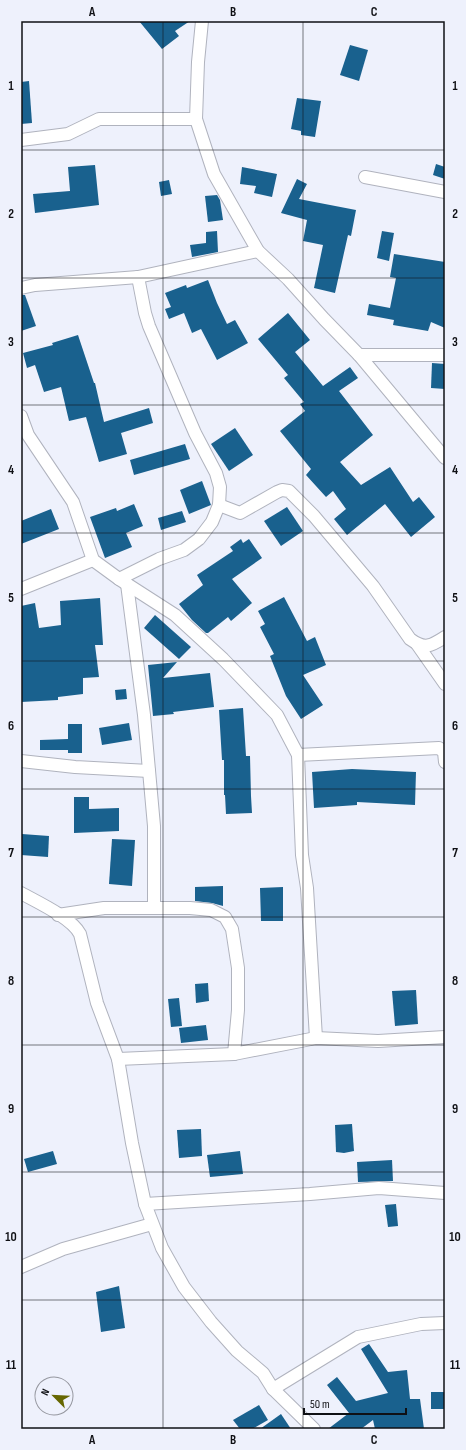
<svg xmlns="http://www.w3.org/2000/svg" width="466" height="1450" font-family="'Sofia Sans Condensed',sans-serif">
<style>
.building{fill:#19618e}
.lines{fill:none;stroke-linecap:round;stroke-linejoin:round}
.street-casing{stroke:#b0b3be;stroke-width:14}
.street{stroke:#fff;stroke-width:12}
.grid{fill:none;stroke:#0f1014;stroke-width:1;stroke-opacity:0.55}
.neatline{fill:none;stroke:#0f1014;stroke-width:1.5}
.grid-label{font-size:13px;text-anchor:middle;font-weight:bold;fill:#0f1014}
</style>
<rect width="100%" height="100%" fill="#eef1fc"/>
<g class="building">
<polygon points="139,21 190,21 175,31 179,36 162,49"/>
<polygon points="350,45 368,50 359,81 340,75"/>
<polygon points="29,81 32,123 21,124 21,82"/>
<polygon points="297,98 321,101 315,137 301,135 301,131 291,129"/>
<polygon points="436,164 445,167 445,179 433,175"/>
<polygon points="95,165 99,205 35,213 33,194 70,191 68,167"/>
<polygon points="242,167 277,174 272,197 254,193 256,186 240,184"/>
<polygon points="297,179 307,184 299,199 356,210 351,236 348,235 335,293 314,288 323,245 303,241 307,220 281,213"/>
<polygon points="169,180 172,194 161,196 159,182"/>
<polygon points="217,195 220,200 223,220 208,222 205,196"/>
<polygon points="217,231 218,252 192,257 190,245 206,243 206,232"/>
<polygon points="382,231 394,233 389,261 377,258"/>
<polygon points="394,254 445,262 445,328 431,322 428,331 393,325 394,320 367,315 369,304 390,308 396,278 390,277"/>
<polygon points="208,280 217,303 227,324 235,320 248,343 217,360 201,329 192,333 184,313 169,319 165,309 171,307 165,293 186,285 187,288"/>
<polygon points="21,295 25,295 36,326 21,331"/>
<polygon points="288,313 310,340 295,352 323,386 350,367 358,378 339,391 373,435 340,462 361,485 390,467 413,502 419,497 435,517 411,537 385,504 347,535 334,519 346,509 333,491 326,497 306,475 311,469 280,431 305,411 300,404 304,402 284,378 288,375 258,339"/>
<polygon points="78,335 94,383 95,383 104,422 149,408 153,423 121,433 127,454 99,462 86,417 69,421 61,387 44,392 35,365 27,368 23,353 53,345 52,343"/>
<polygon points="432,363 445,364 445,389 431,388"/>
<polygon points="235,428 253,455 229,471 211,444"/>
<polygon points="185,444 190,459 134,475 130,460"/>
<polygon points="202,481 211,505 189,514 180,490"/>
<polygon points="134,504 143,526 126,533 132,547 105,558 90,517 116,508 117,511"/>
<polygon points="287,507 303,531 281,546 264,521"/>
<polygon points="51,509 59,529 21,544 21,521"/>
<polygon points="182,511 186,522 161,530 158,518"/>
<polygon points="241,539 243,543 249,539 262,558 232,579 252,603 231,621 228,617 208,633 206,633 192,620 179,604 203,585 197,575 233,551 230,547"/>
<polygon points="284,597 307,641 315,637 326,665 303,675 323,705 301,719 286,696 270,656 274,654 260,627 265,624 258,611"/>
<polygon points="100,598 103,645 95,645 99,677 83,678 83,694 58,697 58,700 21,702 21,606 35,603 39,628 61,625 60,601"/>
<polygon points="155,615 191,647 179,659 144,628"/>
<polygon points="177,662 163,678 210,673 214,707 173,712 174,714 153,716 148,665"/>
<polygon points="126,689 127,699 116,700 115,690"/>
<polygon points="243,708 246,756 250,756 251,796 252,813 226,814 225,795 224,795 224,760 222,760 219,710"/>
<polygon points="129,723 132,740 102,745 99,728"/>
<polygon points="68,724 82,724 82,753 68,753 68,750 40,750 40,740 68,739"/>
<polygon points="352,769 416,772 415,805 357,802 357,805 314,808 312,772"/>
<polygon points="74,797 89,797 89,809 119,808 119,831 74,833"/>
<polygon points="22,834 49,836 48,857 21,855"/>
<polygon points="112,839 135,840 132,886 109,884"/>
<polygon points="223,886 223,906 212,903 195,901 195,887"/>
<polygon points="283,887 283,921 261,921 260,888"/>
<polygon points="208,983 209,1001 196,1003 195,984"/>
<polygon points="416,990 418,1024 395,1026 392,991"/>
<polygon points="179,998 182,1026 171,1027 168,999"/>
<polygon points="206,1025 208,1040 181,1043 179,1028"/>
<polygon points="352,1124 354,1151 344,1153 336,1152 335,1125"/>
<polygon points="201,1129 202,1156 179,1158 177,1130"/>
<polygon points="53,1151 57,1164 28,1172 24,1159"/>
<polygon points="240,1151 243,1174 210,1177 207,1155"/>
<polygon points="392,1160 393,1181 358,1182 357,1162"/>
<polygon points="396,1204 398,1226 388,1227 385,1205"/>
<polygon points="119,1286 125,1328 101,1332 96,1292"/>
<polygon points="369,1344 388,1372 407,1370 410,1399 420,1399 424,1429 375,1429 373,1420 361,1429 328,1429 349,1413 327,1385 337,1377 356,1401 388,1393 361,1349"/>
<rect x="431" y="1392" width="14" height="17"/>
<polygon points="259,1405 268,1420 252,1429 240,1429 233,1420"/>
<polygon points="281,1414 291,1429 260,1429"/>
</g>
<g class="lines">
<g class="street-casing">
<g id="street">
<polyline points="202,21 198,62 196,119 214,174 258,251 288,279 324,319 359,355 445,458"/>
<polyline points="21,140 68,134 99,119 196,119"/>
<polyline points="365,177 445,192"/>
<polyline points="21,288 35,285 138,277 258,251"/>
<polyline points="359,355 445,355"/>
<polyline points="21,416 28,435 73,502 93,560 119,579 175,615 223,659 277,715 298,755 302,855 307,888 316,1038"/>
<path d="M219,505L240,513L277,492L282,490L289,491L314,516L373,586L410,639C425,650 431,646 445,637"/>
<polyline points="119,579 159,559 184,550 199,539 212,522 219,505 220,487 216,473 195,433 149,326 145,313 138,277"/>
<polyline points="127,584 144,715 154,826 154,908"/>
<polyline points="21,589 93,560"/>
<polyline points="417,644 445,684"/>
<polyline points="298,755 439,748 444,752 445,762"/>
<polyline points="21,761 75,767 149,771"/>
<path d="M21,893C37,902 72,918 80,934L97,1003L118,1059L132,1143L145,1204L162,1248L184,1287L211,1322L237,1351L263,1373L273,1389L314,1429"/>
<polyline points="58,915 104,908 190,908 211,910 225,917 232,929 238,968 238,1010 234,1054"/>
<polyline points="118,1059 234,1054 316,1038 378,1041 445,1037"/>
<polyline points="145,1204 310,1194 379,1188 445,1193"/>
<polyline points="21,1267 63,1249 152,1224"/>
<polyline points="273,1389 358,1337 421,1324 445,1323"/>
</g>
</g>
<use href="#street" class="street"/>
</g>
<path class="grid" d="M163,21V1429M303,21V1429M21,150H445M21,278H445M21,405H445M21,533H445M21,661H445M21,789H445M21,917H445M21,1045H445M21,1172H445M21,1300H445"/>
<rect width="466" height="1450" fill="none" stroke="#eef1fc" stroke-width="44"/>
<g transform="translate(54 1396) rotate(294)"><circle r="19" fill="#eef1fc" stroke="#95979f"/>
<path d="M0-3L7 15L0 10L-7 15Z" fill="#666701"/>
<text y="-6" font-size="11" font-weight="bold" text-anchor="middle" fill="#0f1014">N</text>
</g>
<path d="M304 1408v6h102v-6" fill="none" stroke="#0f1014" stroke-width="2"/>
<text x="310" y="1408" font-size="12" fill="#0f1014" stroke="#eef1fc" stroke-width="3" paint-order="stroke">50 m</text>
<rect x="22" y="22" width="422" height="1406" class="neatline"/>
<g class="grid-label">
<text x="92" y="16">A</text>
<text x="233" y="16">B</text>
<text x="374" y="16">C</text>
<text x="11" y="90">1</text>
<text x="455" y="90">1</text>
<text x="11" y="218">2</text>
<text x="455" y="218">2</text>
<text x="11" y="346">3</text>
<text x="455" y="346">3</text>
<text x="11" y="474">4</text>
<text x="455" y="474">4</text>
<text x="11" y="602">5</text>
<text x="455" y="602">5</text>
<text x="11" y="730">6</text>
<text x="455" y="730">6</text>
<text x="11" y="857">7</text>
<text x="455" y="857">7</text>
<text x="11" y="985">8</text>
<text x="455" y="985">8</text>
<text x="11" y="1113">9</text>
<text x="455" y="1113">9</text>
<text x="11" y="1241">10</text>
<text x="455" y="1241">10</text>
<text x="11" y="1369">11</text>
<text x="455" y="1369">11</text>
<text x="92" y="1444">A</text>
<text x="233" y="1444">B</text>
<text x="374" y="1444">C</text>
</g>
</svg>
